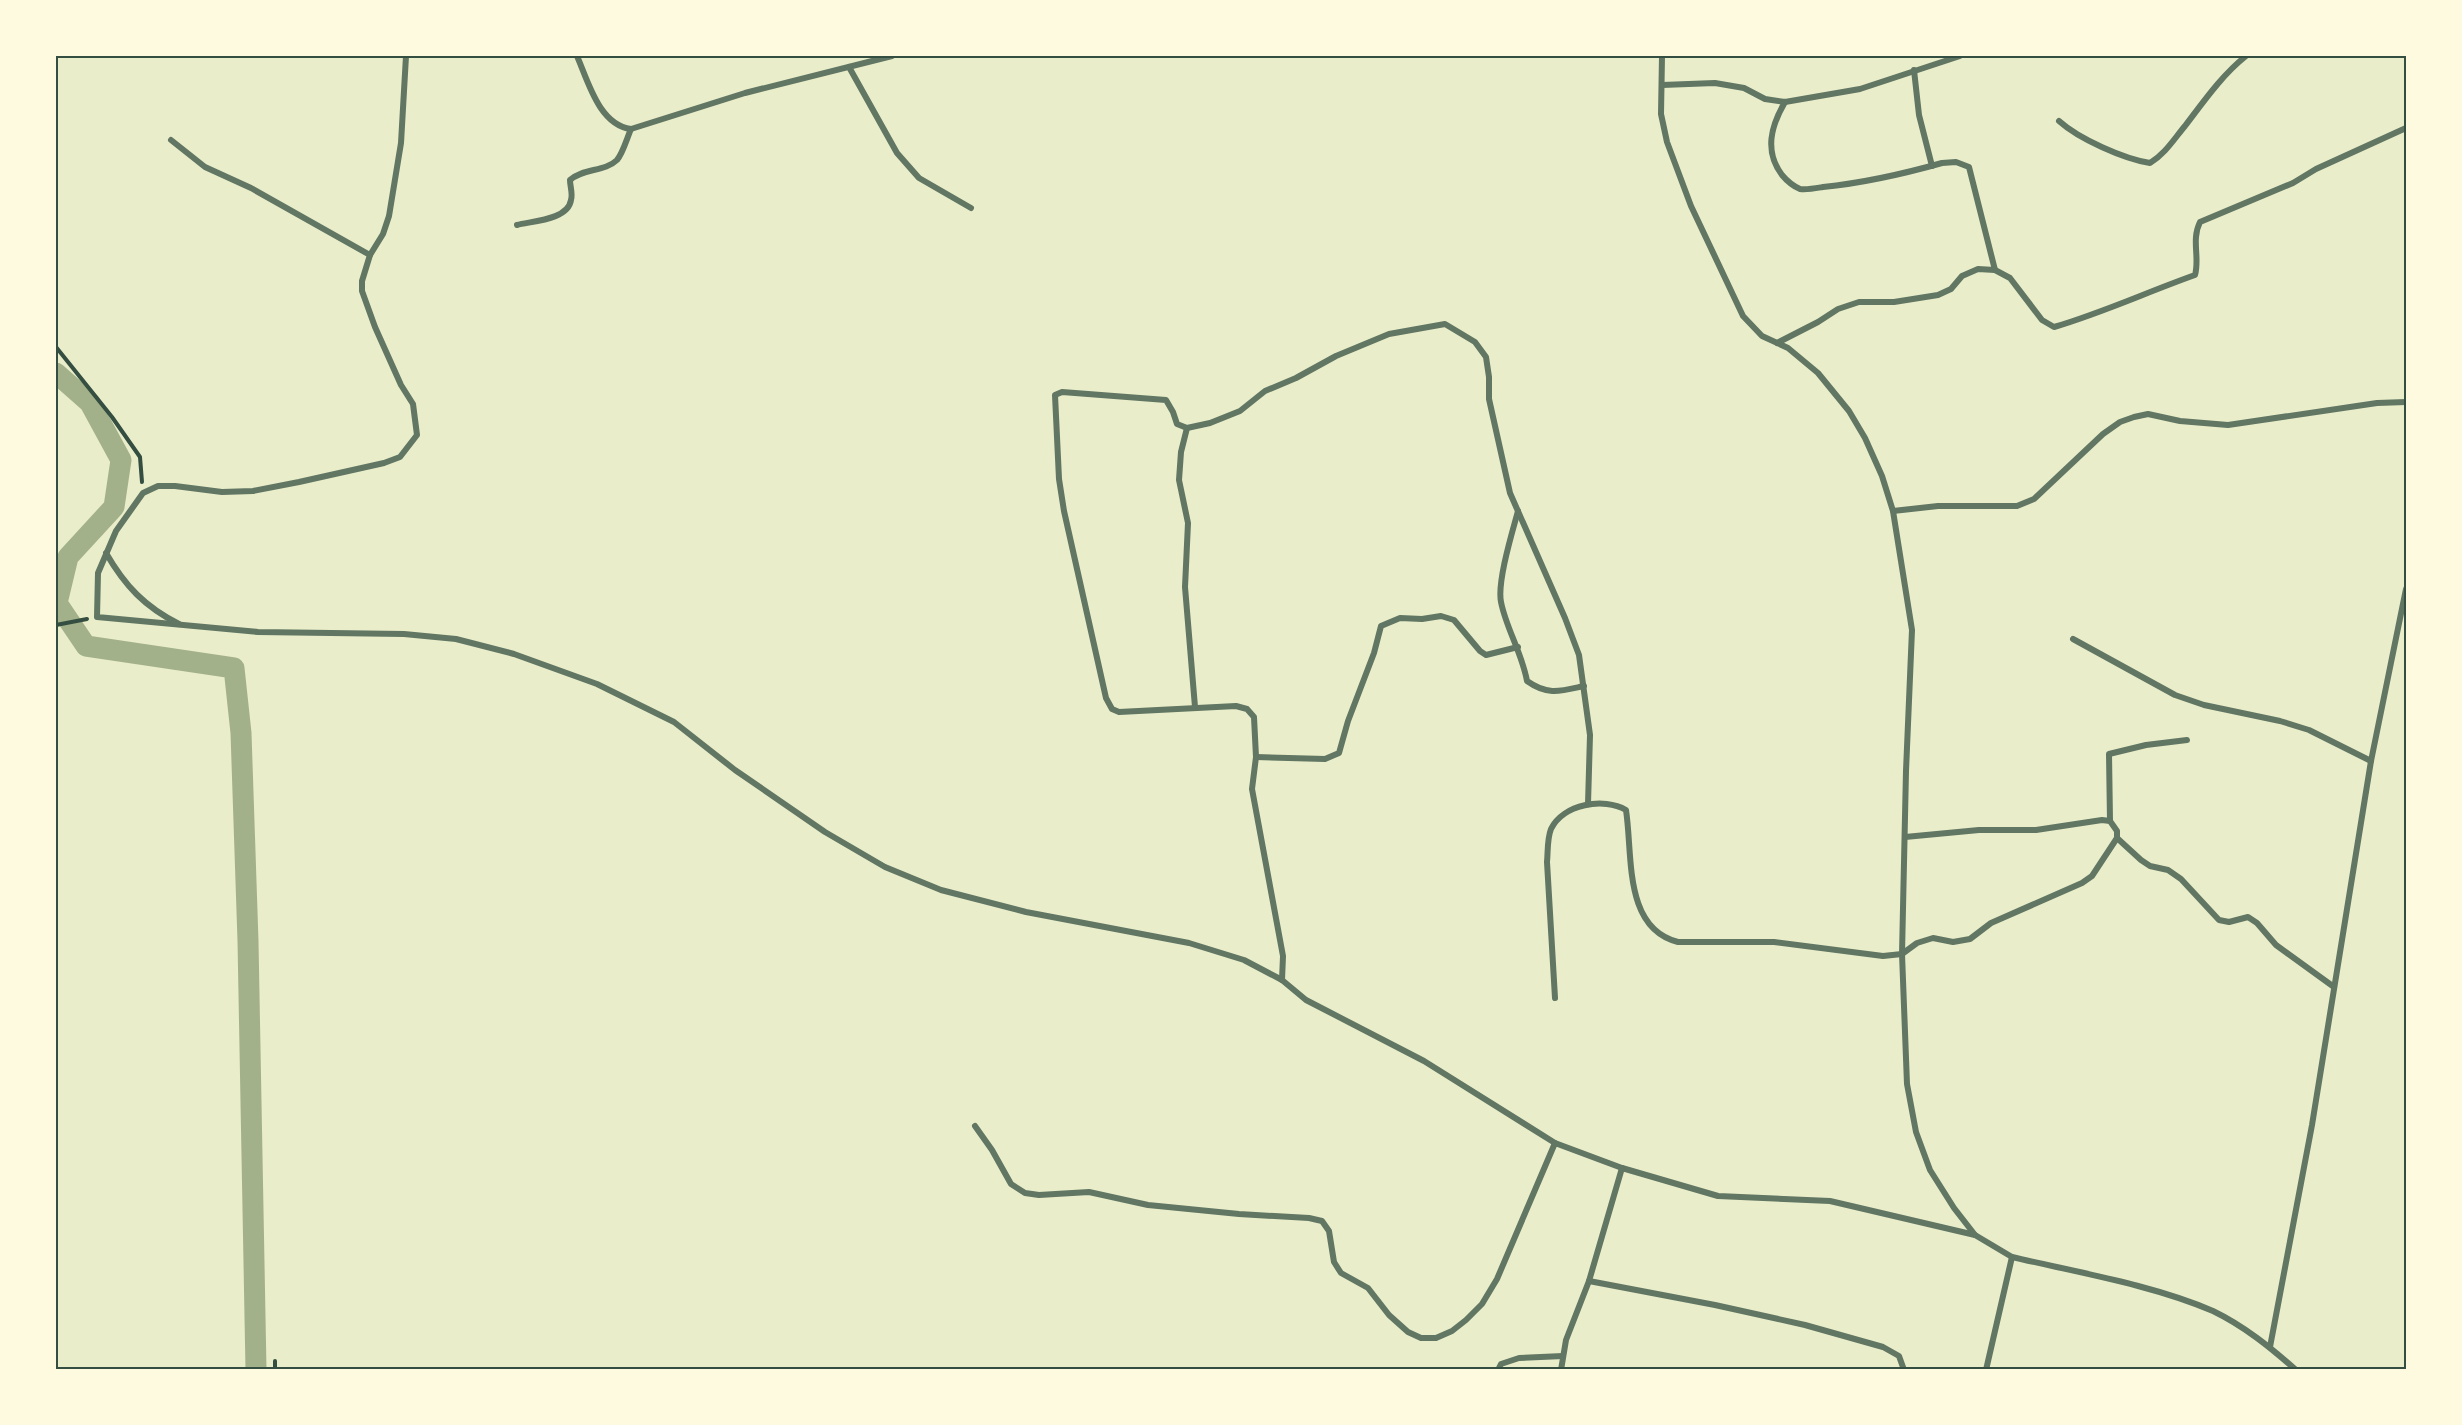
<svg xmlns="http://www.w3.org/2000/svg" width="2462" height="1425" font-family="Lato,sans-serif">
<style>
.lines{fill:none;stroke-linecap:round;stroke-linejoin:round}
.canal{stroke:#a3b18a;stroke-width:21}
.path{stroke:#344e41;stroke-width:4}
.minor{stroke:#617663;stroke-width:6}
.neatline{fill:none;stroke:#344e41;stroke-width:2}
</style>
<rect width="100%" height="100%" fill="#e9edc9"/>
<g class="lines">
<polyline class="canal" points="56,373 90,403 121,460 114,507 68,557 57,603 86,646 234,668 241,733 248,941 256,1370"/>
<g class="path">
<polyline points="56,347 112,417 140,457 142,482"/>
<polyline points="56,625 87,619"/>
<polyline points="275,1370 275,1361"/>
</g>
<g class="minor">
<polyline points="406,56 401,143 389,216 383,234 370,255 362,281 362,291 375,327 401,385 413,404 417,435 400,457 384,463 299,482 253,491 222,492 175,486 158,486 143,493 116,531 98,573 97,617 258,632 404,634 456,639 514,654 597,684 674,722 735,770 825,832 885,867 941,890 1026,912 1189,943 1244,960 1282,980 1306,1000 1424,1061 1555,1143 1622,1168 1718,1196 1830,1201 1975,1235"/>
<path d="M577,56C588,81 599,125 631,129L745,93L892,56"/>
<path d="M1662,56L1661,114L1667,142L1691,206L1743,316L1762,336L1788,348L1818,373L1849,411L1865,438L1882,476L1893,511L1912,630L1906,771L1902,954L1907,1084L1916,1132L1930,1170L1954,1208L1975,1235L2012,1257C2076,1272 2153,1285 2213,1311C2244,1326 2270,1347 2296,1370"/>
<polyline points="849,67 897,153 919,178 971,208"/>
<polyline points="1914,70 1919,115 1932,166"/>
<polyline points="1662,85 1715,83 1744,88 1765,99 1785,102 1860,89 1960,56"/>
<path d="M1785,102C1771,126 1764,151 1782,175C1787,181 1793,186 1800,189C1807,190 1817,188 1823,187C1863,183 1903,174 1942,163L1956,162L1969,167L1995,270"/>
<path d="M2059,121C2079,139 2124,159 2150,163C2165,154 2174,139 2185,126C2204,101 2222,75 2246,56"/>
<polyline points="171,140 205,167 251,188 370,255"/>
<path d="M517,225C532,221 568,220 571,200C573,194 570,186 570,180C583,168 605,172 617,160C623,153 627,138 631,129"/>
<path d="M1777,343L1818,322L1838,309L1859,302H1894L1938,295L1951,289L1962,276L1978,269L1995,270L2010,278L2042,320L2054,327C2102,313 2147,292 2195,275C2200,258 2191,240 2200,222L2293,183L2316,169L2406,128"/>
<polyline points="1187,428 1181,452 1179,480 1188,523 1185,587 1195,707"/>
<path d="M1518,511C1512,533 1497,582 1501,602C1506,628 1522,653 1527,681C1548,696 1561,691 1584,686"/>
<polyline points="1893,511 1938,506 2017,506 2034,499 2103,434 2120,422 2134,417 2148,414 2180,421 2228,425 2377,403 2406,402"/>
<path d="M106,553C125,586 145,607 179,624"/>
<polyline points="2073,639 2175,695 2204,705 2280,721 2309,730 2371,761"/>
<polyline points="1256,757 1325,759 1339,753 1348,721 1374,653 1381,626 1400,618 1422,619 1441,616 1454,620 1480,651 1486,655 1518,647"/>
<polyline points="2110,821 2109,754 2146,745 2187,740"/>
<polyline points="2117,838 2141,860 2150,866 2168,870 2181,879 2219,920 2229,922 2248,917 2257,923 2276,945 2334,987"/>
<polyline points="1282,980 1283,956 1252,789 1256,757 1254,717 1247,709 1236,706 1119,712 1112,709 1106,698 1064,511 1059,479 1055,395 1062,392 1166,400 1173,412 1177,424 1187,428 1210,423 1240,411 1265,391 1296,378 1336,356 1389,334 1445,324 1475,342 1486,357 1489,377 1489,399 1510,493 1565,618 1579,655 1590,735 1588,804"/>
<path d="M1555,998L1547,862C1548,852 1547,839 1551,829C1563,804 1604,797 1626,810C1633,855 1623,928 1678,942H1774L1883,956L1902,954L1917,943L1933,938L1953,942L1970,939L1991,923L2082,883L2092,876L2117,838V831L2110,821L2102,820L2036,830H1979L1905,837"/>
<polyline points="975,1126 992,1150 1011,1184 1025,1193 1039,1195 1089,1192 1148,1205 1239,1214 1309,1218 1322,1221 1329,1231 1334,1262 1341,1273 1368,1288 1389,1315 1408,1332 1421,1338 1436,1338 1452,1331 1466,1320 1482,1304 1497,1279 1555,1143"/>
<polyline points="1589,1281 1715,1305 1805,1325 1883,1347 1899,1356 1904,1370"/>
<polyline points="2270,1347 2312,1125 2371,761 2406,589"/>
<polyline points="1498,1370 1501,1364 1519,1358 1563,1356"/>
<polyline points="1561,1370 1566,1340 1589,1281 1622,1168"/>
<polyline points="1986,1370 2012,1257"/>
</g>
</g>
<rect width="2462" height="1425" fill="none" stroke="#fefae0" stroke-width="114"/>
<rect x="57" y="57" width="2348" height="1311" class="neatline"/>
</svg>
